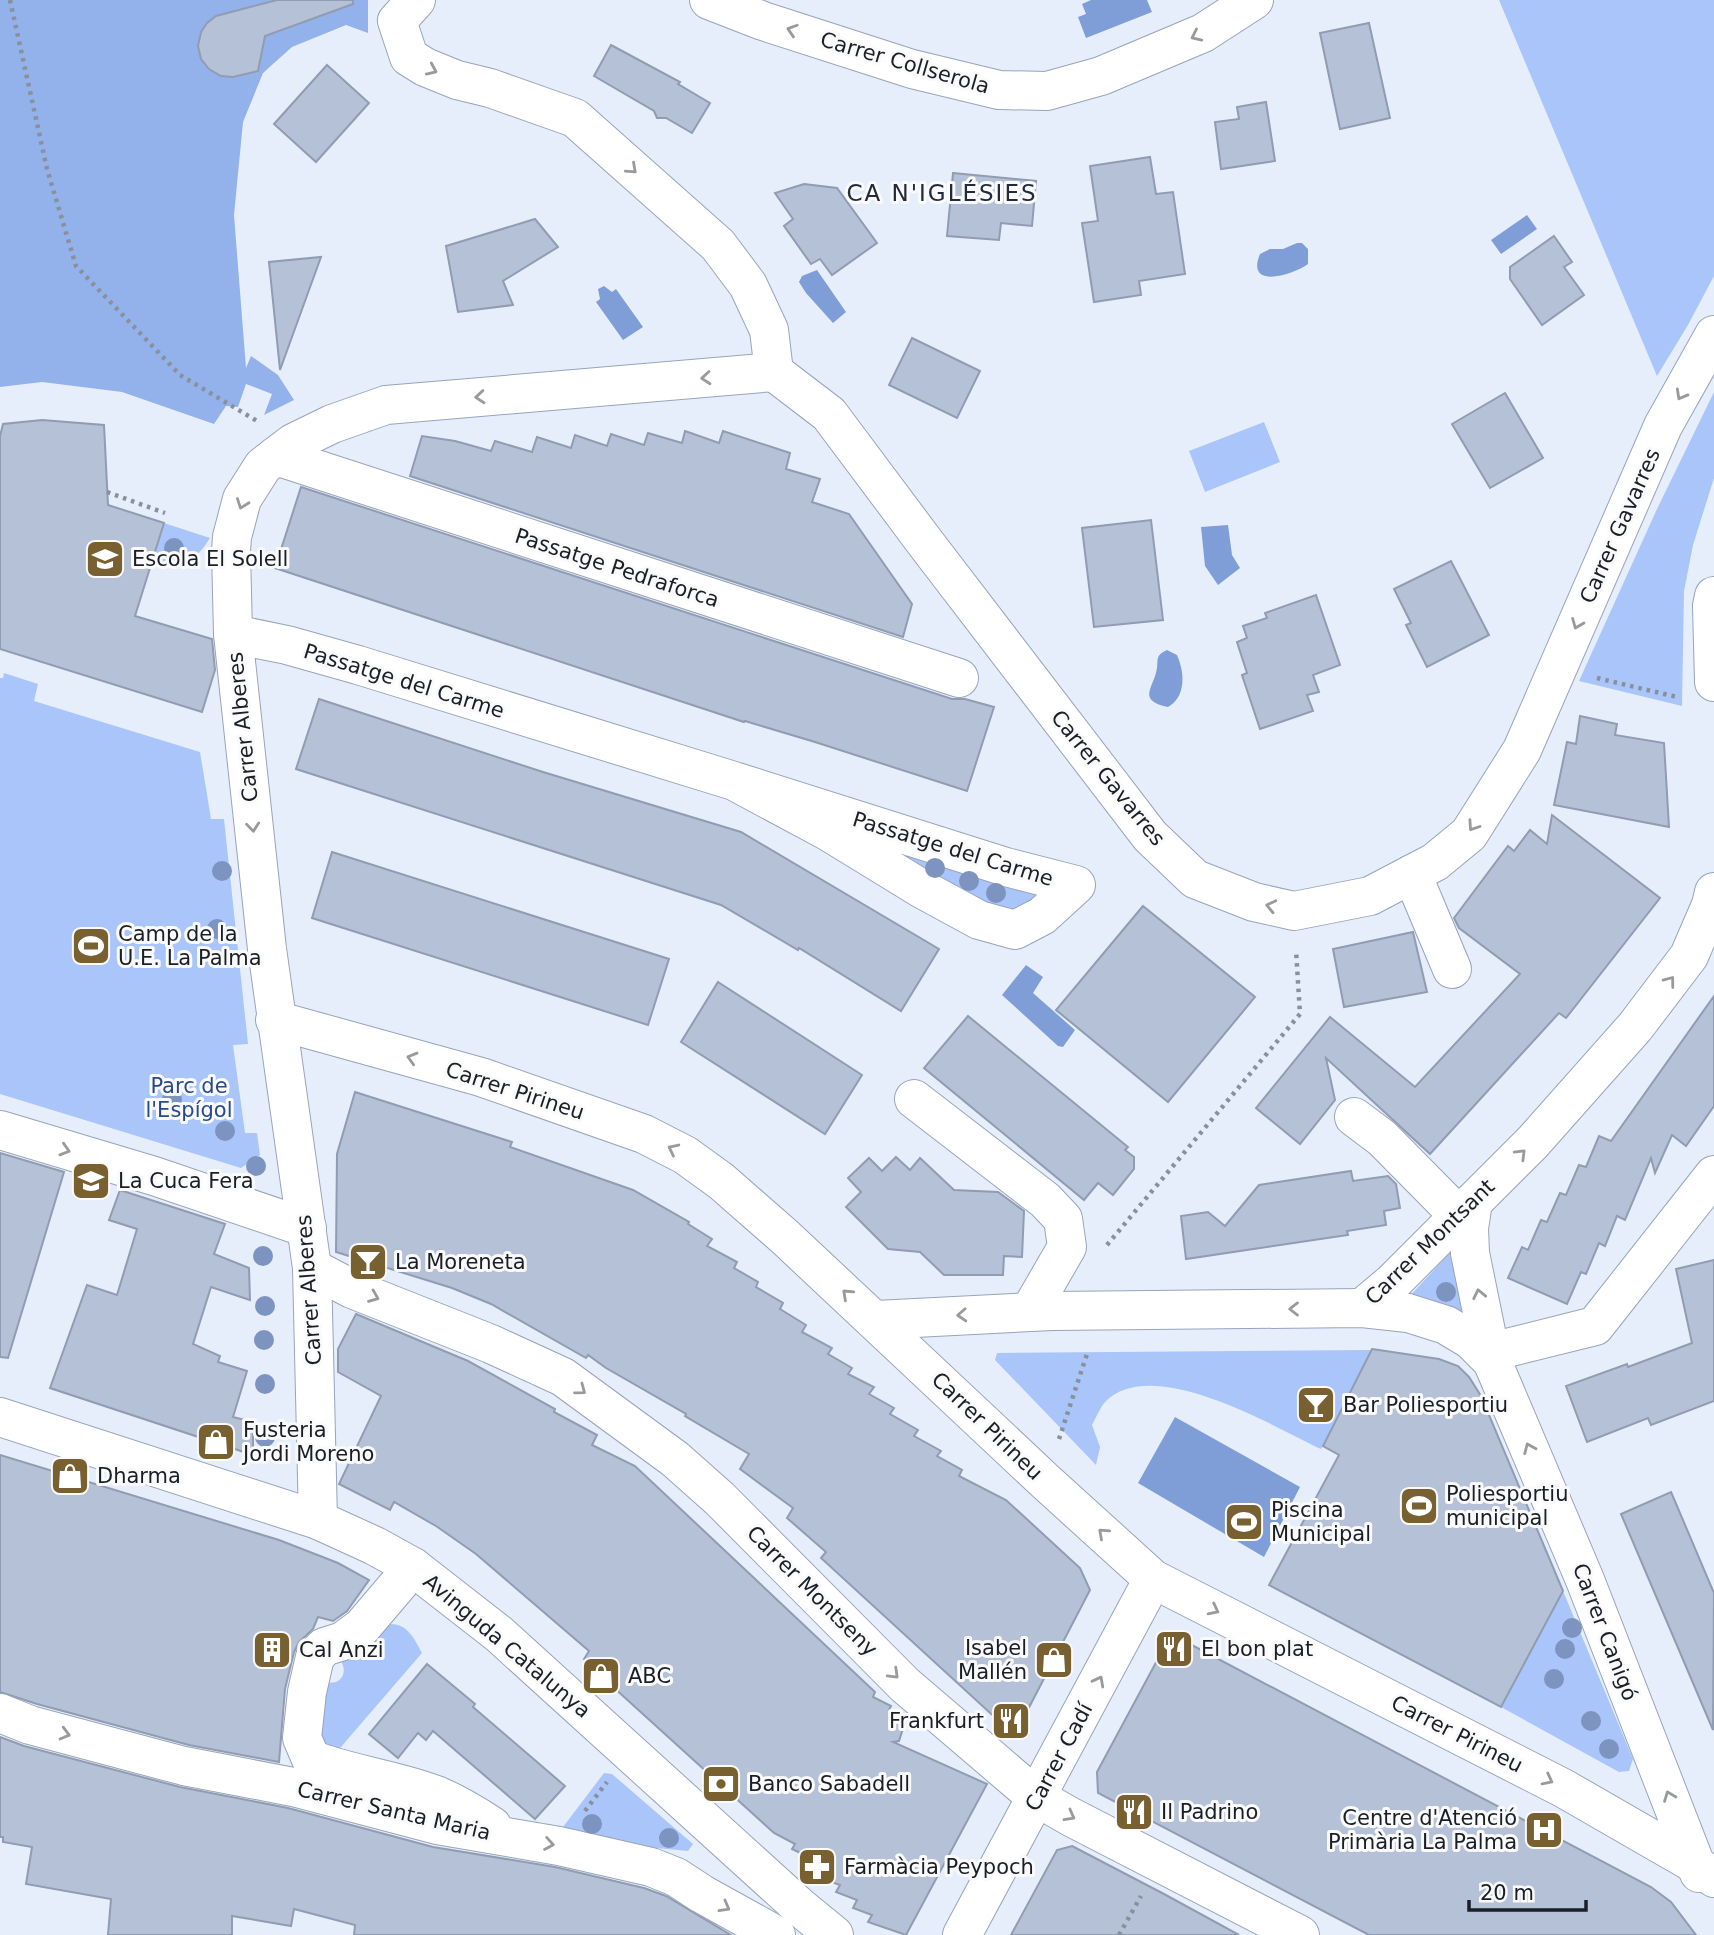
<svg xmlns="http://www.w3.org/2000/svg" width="1714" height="1935" font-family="'DejaVu Sans',sans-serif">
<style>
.green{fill:#a9c5fa}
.forest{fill:#93b2ec}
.water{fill:#7f9dd7}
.building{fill:#b5c1d7;stroke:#909cb1;stroke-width:2}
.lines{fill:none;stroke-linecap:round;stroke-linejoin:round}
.minor-casing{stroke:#98a4ba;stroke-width:40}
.major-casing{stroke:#98a4ba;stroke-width:40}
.path{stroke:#89909b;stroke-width:4.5;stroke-dasharray:3.5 5;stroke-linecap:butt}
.minor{stroke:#fff;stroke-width:38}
.major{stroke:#fff;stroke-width:38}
.tree{fill:#7d93c0}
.oneway{stroke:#989a9e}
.labels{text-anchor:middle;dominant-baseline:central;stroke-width:6;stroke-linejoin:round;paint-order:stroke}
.street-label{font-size:21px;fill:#1a1f27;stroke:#fafafa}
.poi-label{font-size:21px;fill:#1a1f27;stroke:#fafafa;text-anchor:start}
.park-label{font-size:21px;fill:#27498e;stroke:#fafafa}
.neighbourhood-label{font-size:23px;letter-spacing:2px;fill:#212b3c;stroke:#fafafa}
</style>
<rect width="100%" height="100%" fill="#e6eefc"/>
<g class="green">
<polygon points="1499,0 1714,0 1714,276 1688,325 1657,376"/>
<polygon points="1714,392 1714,478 1693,545 1684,591 1682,706 1579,681 1657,509"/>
<polygon points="1264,422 1280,462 1205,492 1189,451"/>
<path d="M164,523L210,538C195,562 180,570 151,563Z"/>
<polygon points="4,673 38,684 34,701 200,752 211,819 224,819 248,1044 233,1045 245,1133 257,1133 260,1155 241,1168 0,1094 0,678 3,678"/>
<polygon points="858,835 1054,891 1003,916"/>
<polygon points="1456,1246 1473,1327 1408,1298"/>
<path d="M1371,1350L1321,1449C1272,1426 1154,1355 1106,1401C1100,1407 1096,1418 1092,1425L1100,1447L1096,1465L995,1360L997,1353Z"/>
<polygon points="1563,1591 1633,1759 1629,1771 1619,1772 1501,1707"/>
<path d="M391,1624C408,1624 415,1640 422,1653L334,1755L316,1737L326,1682C341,1686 349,1672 340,1660L364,1639Z"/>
<polygon points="604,1773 612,1774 693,1844 688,1851 636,1846 560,1831"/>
</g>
<polygon class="forest" points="0,0 368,0 368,33 346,25 292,47 263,73 243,122 234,215 246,368 251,356 278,375 294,400 264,415 272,394 246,384 238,407 226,406 214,424 122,392 42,382 0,387"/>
<g class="water">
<polygon points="1091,0 1147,0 1152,12 1086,38 1078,17 1086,14 1082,4"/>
<polygon points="1527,215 1537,229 1501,254 1491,240"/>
<path d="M1297,243H1302L1308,249V264C1293,275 1245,290 1260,254L1270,249H1283Z"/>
<polygon points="817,270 846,312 833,323 806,293 799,282 802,276"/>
<polygon points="604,286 612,292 616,289 643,327 623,340 596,302 600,299 598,289"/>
<polygon points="1228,525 1232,555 1240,568 1218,585 1205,566 1201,527"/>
<path d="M1167,650L1177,655C1185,673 1186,697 1168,707C1136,700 1154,688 1157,668C1158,658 1156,655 1167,650Z"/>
<polygon points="1026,965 1043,977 1033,993 1075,1030 1063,1047 1058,1046 1002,995"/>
<polygon points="1175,1417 1300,1487 1264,1557 1138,1483"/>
</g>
<g class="building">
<polygon points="277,0 353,0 353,4 265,36 258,71 233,77 221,76 209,69 201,59 198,46 201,32 207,23 216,16"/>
<polygon points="1369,23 1390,118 1340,129 1320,33"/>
<polygon points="611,45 680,82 678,84 710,103 692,133 666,118 657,118 654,111 594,76"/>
<polygon points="327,65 369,103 316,162 274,124"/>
<polygon points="1266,102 1275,161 1221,169 1215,122 1239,119 1237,107"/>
<polygon points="1150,157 1156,194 1173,192 1185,274 1139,281 1141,295 1094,302 1082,223 1098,221 1090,166"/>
<polygon points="953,173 1036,181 1032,226 1001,223 999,240 947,236"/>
<polygon points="804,184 837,188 877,243 832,275 820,259 811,264 784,226 793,219 775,193"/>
<polygon points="535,219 558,247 503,281 513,305 458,312 446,246"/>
<polygon points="1554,236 1572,262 1564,267 1584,295 1542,325 1510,279 1510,267"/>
<polygon points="321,257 280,370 269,262"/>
<polygon points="912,338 980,371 957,418 889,385"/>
<polygon points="1505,393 1543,458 1490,488 1452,424"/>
<polygon points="42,420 104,425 108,505 164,523 135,616 212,639 215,670 202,712 0,649 0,436 3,424"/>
<polygon points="685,431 719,443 723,431 790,453 786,469 820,479 812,502 849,514 912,604 903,637 410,476 422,436 455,441 491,451 495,441 532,452 537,437 571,448 575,435 607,446 611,434 644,445 648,433 682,443"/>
<polygon points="301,487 952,699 965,699 994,707 967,791 815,742 745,721 744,722 275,568"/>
<polygon points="1151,520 1163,620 1094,627 1082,528"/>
<polygon points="1451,561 1489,635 1427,667 1406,625 1411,623 1394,589"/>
<polygon points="1316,595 1340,665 1313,675 1319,692 1307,695 1313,711 1260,729 1242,675 1247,673 1237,642 1247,638 1243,626 1267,618 1265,613"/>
<polygon points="319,699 543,772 741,832 939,949 901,1011 799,948 798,950 721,905 296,769"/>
<polygon points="1580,716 1617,724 1615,735 1664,743 1669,827 1554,805 1567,742 1576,744"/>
<polygon points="1552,815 1660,898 1566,1018 1559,1013 1430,1154 1326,1058 1335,1100 1300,1144 1256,1108 1330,1017 1415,1087 1520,974 1459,928 1454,918 1508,846 1514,851 1530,830 1547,844"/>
<polygon points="332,852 669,959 648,1025 312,918"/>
<polygon points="1143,906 1255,997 1168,1102 1056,1010"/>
<polygon points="1413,932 1427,992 1344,1007 1333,949"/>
<polygon points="718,982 862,1075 825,1134 681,1042"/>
<polygon points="1714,996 1714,1106 1686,1146 1672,1135 1655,1173 1651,1158 1625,1220 1617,1216 1605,1246 1599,1243 1586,1274 1581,1272 1567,1304 1508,1278 1522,1247 1528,1250 1541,1220 1547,1222 1560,1193 1566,1195 1579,1165 1586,1167 1599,1136 1611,1141"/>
<polygon points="968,1016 1128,1147 1125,1150 1134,1157 1134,1169 1113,1195 1098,1183 1084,1200 924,1068"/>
<polygon points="355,1092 512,1142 510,1147 633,1190 689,1222 688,1224 712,1239 707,1246 737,1262 734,1268 758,1282 756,1287 783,1303 780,1309 806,1325 802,1332 832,1348 828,1354 852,1368 848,1374 874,1387 869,1394 894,1408 890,1414 918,1430 914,1436 941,1451 937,1456 962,1470 959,1476 1006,1500 1080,1568 1090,1590 1023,1719 1001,1723 821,1558 826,1552 787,1518 793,1508 740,1469 749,1454 685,1416 686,1414 606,1368 588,1355 586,1358 491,1304 452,1288 336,1252 337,1154"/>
<polygon points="0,1153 64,1172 8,1358 0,1357"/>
<polygon points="896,1157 910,1170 920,1158 954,1190 998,1192 1024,1211 1022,1257 1004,1256 1003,1275 944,1275 920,1252 888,1249 846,1207 861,1192 848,1178 869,1158 882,1171"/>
<polygon points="1351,1171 1353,1181 1388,1176 1396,1184 1400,1208 1384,1211 1386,1225 1347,1231 1348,1235 1186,1259 1181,1216 1208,1212 1225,1226 1259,1185"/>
<polygon points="120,1190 225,1224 214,1254 249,1268 250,1300 211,1287 193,1344 220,1356 218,1362 247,1371 233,1417 253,1422 253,1455 50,1388 87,1285 117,1295 137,1229 109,1220"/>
<polygon points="1714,1260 1714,1401 1651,1425 1648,1418 1587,1442 1566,1386 1627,1364 1628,1367 1692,1343 1676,1269"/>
<polygon points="356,1314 468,1361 555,1409 554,1412 597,1435 592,1445 635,1466 875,1692 873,1697 891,1706 889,1710 906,1719 899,1741 893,1742 987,1784 906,1935 868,1922 872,1915 853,1908 857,1900 836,1892 840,1885 823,1879 826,1872 808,1863 811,1858 792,1849 795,1844 774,1833 601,1676 584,1659 589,1651 476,1554 436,1526 394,1502 390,1510 339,1484 381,1396 338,1372 338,1349"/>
<polygon points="1372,1349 1439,1359 1458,1366 1469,1377 1481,1396 1563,1591 1501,1707 1269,1585 1339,1455 1323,1446"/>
<polygon points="0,1455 279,1540 338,1563 369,1580 347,1611 333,1621 318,1617 313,1629 299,1642 294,1652 285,1689 279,1762 189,1745 37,1704 0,1692"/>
<polygon points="1671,1492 1714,1593 1713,1730 1621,1514"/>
<polygon points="1188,1643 1651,1887 1671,1902 1696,1935 1369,1935 1098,1793 1097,1772 1160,1655"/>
<polygon points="427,1664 475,1704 473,1707 565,1786 535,1819 433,1731 426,1740 418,1733 398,1758 369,1734"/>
<polygon points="0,1737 24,1746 180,1787 288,1808 433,1847 555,1867 644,1888 666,1896 731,1935 354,1935 355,1925 294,1909 291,1926 232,1916 232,1935 108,1935 111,1899 26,1884 32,1847 3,1842 3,1837 0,1837"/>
<polygon points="1072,1846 1164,1894 1239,1935 1011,1935 1057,1850"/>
</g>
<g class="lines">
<g class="minor-casing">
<g id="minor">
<polyline points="416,0 397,21 409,57 425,67 457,80 490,88 575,118 718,245 748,285 769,330 774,372"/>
<polyline points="709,0 763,21 912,69 999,90 1047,91 1101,76 1203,33 1254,0"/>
<polyline points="774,372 829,414 927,545 1150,836 1195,879 1254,902 1294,911 1370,896 1435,862 1469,834 1522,750 1663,426 1714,335"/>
<polyline points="276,456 959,678"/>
<polyline points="1714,596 1712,606 1714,682"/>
<polyline points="233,634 287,645 358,665 734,781 829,832 922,889 979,920 1015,930 1042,916 1076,885 1006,867 734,781"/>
<polyline points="1412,874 1452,969"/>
<polyline points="275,1020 481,1077 644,1134 685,1155 721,1181 785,1237 1045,1481 1153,1579 1563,1788 1695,1864 1714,1878"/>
<polyline points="914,1099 1045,1200 1063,1219 1067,1247 1030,1311"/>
<polyline points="1354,1117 1382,1138 1459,1216"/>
<polyline points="0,1130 154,1176 307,1228"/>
<polyline points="1473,1202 1469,1228 1470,1253 1492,1361"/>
<polyline points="312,1268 352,1289 491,1344 563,1377 675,1459 720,1499 905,1685 1036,1797 1071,1817 1300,1935"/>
<polyline points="1362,1308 1393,1282 1533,1142 1635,1027 1689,956 1711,905 1714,892"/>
<polyline points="876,1320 1052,1311 1362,1308 1408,1313 1446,1325 1471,1340 1492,1361 1504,1389 1585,1580 1699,1873"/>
<polyline points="1491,1352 1595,1326 1714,1175"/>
<polyline points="318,1520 312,1268 267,949 233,634 231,551 232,537 242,499 263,466 293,443 332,424 386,405 774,372"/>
<path d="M413,1567L362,1627L343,1641L324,1647L315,1657L307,1692L302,1738L311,1759C351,1775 395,1779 436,1795C456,1803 474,1814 492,1826"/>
<polyline points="0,1713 30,1725 184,1766 293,1787 437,1825 559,1846 651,1867 676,1877 702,1894 776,1935"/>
<polyline points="962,1935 1153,1579"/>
</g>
</g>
<g class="major-casing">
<polyline id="major" points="0,1417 318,1520 375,1546 413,1567 499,1634 801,1908 834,1935"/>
</g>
<g class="path">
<polyline points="10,0 47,169 76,266 180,375 257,421"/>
<polyline points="107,492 165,513"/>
<polyline points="1597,678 1677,697"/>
<polyline points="1107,1245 1300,1014 1296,950"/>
<polyline points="1059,1439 1088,1351"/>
<polyline points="585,1811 607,1782"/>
<polyline points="1119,1935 1141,1896"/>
</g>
<use href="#minor" class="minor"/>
<use href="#major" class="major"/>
</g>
<g class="tree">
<circle cx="174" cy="548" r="10"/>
<circle cx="935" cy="868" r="10"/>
<circle cx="222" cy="871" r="10"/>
<circle cx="969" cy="881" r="10"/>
<circle cx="996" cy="893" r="10"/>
<circle cx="217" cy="929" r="10"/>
<circle cx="172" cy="1099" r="10"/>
<circle cx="225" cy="1131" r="10"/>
<circle cx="256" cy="1166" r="10"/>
<circle cx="263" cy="1256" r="10"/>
<circle cx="1446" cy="1292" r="10"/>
<circle cx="265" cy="1306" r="10"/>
<circle cx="264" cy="1340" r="10"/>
<circle cx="265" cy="1384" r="10"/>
<circle cx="265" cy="1437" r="10"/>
<circle cx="1572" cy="1628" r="10"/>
<circle cx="1565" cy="1649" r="10"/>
<circle cx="1554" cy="1679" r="10"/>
<circle cx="1591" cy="1721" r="10"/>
<circle cx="1609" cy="1749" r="10"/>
<circle cx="592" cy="1824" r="10"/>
<circle cx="669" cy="1838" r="10"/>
</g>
<defs><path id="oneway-chevron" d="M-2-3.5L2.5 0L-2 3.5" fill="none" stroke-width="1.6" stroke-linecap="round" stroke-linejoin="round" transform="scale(1.75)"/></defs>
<g class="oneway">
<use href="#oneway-chevron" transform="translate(792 30) rotate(-162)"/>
<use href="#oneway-chevron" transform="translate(1196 36) rotate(155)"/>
<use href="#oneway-chevron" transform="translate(432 70) rotate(24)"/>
<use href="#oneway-chevron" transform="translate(632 169) rotate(42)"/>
<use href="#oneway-chevron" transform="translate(706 378) rotate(175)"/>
<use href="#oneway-chevron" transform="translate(1681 395) rotate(119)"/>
<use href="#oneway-chevron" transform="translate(480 397) rotate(175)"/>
<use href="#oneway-chevron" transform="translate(242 504) rotate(110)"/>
<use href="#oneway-chevron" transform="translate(1577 624) rotate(112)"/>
<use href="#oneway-chevron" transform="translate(1473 826) rotate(124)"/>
<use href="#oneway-chevron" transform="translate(253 827) rotate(84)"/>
<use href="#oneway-chevron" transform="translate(1271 906) rotate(-167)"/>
<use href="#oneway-chevron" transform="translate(1670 981) rotate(-53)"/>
<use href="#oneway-chevron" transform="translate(412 1058) rotate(-164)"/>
<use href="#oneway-chevron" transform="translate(673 1149) rotate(-154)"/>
<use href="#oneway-chevron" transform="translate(65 1150) rotate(17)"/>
<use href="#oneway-chevron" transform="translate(1521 1154) rotate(-45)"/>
<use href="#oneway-chevron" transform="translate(847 1294) rotate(-137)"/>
<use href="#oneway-chevron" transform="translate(1479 1294) rotate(-102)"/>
<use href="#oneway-chevron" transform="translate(374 1297) rotate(22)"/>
<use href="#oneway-chevron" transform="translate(1294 1309) rotate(180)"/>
<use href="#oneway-chevron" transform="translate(962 1315) rotate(177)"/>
<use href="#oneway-chevron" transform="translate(581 1390) rotate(37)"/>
<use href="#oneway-chevron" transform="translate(1529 1448) rotate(-113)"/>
<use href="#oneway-chevron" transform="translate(1103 1533) rotate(-138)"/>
<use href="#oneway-chevron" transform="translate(1214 1610) rotate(27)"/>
<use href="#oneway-chevron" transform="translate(894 1674) rotate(44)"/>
<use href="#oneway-chevron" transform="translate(1099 1681) rotate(-62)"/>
<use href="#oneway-chevron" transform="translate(65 1734) rotate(15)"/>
<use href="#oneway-chevron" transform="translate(1548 1780) rotate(27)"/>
<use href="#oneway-chevron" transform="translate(1669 1796) rotate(-111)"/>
<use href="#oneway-chevron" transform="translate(1070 1816) rotate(29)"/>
<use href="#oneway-chevron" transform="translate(549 1844) rotate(10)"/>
<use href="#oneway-chevron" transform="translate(725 1907) rotate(29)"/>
</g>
<defs>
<g id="school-square" transform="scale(2.0125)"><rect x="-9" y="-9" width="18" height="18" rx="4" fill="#786031" stroke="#fafafa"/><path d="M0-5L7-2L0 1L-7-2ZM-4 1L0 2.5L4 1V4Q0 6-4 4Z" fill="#fff"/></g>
<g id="stadium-square" transform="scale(2.0125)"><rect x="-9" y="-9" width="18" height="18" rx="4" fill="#786031" stroke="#fafafa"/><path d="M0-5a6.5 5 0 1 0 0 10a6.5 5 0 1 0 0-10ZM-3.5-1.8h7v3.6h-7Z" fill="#fff"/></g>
<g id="bar-square" transform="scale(2.0125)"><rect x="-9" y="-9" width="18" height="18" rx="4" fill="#786031" stroke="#fafafa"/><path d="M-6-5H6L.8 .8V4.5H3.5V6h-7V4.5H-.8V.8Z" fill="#fff"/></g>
<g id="shop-square" transform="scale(2.0125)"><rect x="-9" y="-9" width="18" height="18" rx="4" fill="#786031" stroke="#fafafa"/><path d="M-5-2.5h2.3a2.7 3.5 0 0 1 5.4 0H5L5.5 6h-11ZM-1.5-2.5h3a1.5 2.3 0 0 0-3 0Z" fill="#fff"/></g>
<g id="restaurant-square" transform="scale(2.0125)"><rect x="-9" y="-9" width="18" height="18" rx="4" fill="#786031" stroke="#fafafa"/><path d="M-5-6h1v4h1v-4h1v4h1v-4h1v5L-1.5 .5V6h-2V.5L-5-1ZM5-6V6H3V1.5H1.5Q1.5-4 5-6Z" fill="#fff"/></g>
<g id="building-square" transform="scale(2.0125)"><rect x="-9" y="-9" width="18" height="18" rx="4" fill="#786031" stroke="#fafafa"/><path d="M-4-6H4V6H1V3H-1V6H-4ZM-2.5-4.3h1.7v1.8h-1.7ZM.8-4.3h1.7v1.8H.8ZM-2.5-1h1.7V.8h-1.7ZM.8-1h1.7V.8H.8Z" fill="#fff"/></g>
<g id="bank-square" transform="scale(2.0125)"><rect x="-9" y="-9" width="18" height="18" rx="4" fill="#786031" stroke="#fafafa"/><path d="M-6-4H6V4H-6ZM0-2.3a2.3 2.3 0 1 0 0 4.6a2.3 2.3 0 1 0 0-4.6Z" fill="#fff"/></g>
<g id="hospital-square" transform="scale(2.0125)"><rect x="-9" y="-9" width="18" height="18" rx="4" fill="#786031" stroke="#fafafa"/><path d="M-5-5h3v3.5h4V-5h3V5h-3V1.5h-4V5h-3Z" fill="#fff"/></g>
<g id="pharmacy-square" transform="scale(2.0125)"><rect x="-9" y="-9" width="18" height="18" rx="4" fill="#786031" stroke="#fafafa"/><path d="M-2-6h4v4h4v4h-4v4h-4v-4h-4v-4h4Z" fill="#fff"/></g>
</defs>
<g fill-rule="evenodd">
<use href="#school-square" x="105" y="559"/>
<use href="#stadium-square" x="91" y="946"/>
<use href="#school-square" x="91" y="1181"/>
<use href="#bar-square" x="368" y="1262"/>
<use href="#bar-square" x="1316" y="1405"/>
<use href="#shop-square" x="216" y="1442"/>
<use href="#shop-square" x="70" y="1476"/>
<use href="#stadium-square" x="1419" y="1506"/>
<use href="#stadium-square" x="1244" y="1522"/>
<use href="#restaurant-square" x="1174" y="1649"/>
<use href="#building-square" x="272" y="1650"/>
<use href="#shop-square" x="1054" y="1660"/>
<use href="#shop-square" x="601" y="1676"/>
<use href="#restaurant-square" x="1011" y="1721"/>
<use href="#bank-square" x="721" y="1784"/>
<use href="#restaurant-square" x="1134" y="1812"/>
<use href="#hospital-square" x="1544" y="1830"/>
<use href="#pharmacy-square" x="817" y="1867"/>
</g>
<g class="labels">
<g class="street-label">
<text transform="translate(905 63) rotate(16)">Carrer Collserola</text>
<text transform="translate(1620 526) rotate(-66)">Carrer Gavarres</text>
<text transform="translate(617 568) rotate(18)">Passatge Pedraforca</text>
<text transform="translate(404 681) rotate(17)">Passatge del Carme</text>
<text transform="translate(243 727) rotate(-96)">Carrer Alberes</text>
<text transform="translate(1108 778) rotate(51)">Carrer Gavarres</text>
<text transform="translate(953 849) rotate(17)">Passatge del Carme</text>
<text transform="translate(515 1091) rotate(18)">Carrer Pirineu</text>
<text transform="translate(1430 1242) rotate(-44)">Carrer Montsant</text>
<text transform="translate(309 1290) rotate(-94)">Carrer Alberes</text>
<text transform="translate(987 1426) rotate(44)">Carrer Pirineu</text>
<text transform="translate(812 1591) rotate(45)">Carrer Montseny</text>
<text transform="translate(1605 1632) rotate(69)">Carrer Canigó</text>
<text transform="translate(507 1646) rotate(40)">Avinguda Catalunya</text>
<text transform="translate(1457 1734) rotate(27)">Carrer Pirineu</text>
<text transform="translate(1059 1757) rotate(-62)">Carrer Cadí</text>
<text transform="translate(394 1811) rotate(13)">Carrer Santa Maria</text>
</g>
<g class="poi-label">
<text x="132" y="559">Escola El Solell</text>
<text x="118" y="934">Camp de la<tspan x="118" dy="24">U.E. La Palma</tspan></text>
<text x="118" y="1181">La Cuca Fera</text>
<text x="395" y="1262">La Moreneta</text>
<text x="1343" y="1405">Bar Poliesportiu</text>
<text x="243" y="1430">Fusteria<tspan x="243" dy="24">Jordi Moreno</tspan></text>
<text x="97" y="1476">Dharma</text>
<text x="1446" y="1494">Poliesportiu<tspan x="1446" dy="24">municipal</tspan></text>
<text x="1271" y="1510">Piscina<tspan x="1271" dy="24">Municipal</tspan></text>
<text x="1027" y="1648" text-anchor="end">Isabel<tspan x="1027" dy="24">Mallén</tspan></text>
<text x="1201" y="1649">El bon plat</text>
<text x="299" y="1650">Cal Anzi</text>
<text x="628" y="1676">ABC</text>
<text x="984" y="1721" text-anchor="end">Frankfurt</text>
<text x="748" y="1784">Banco Sabadell</text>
<text x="1161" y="1812">Il Padrino</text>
<text x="1517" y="1818" text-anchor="end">Centre d'Atenció<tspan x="1517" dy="24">Primària La Palma</tspan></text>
<text x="844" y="1867">Farmàcia Peypoch</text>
</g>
<g class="park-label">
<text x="189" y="1086">Parc de<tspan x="189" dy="24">l'Espígol</tspan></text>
</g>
<g class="neighbourhood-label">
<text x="942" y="193">CA N'IGLÉSIES</text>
</g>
</g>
<path d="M1469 1900v10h117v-10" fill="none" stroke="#1a1f27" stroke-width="3.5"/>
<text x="1480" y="1900" font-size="21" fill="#1a1f27" stroke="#fafafa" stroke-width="5" paint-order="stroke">20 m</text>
</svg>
